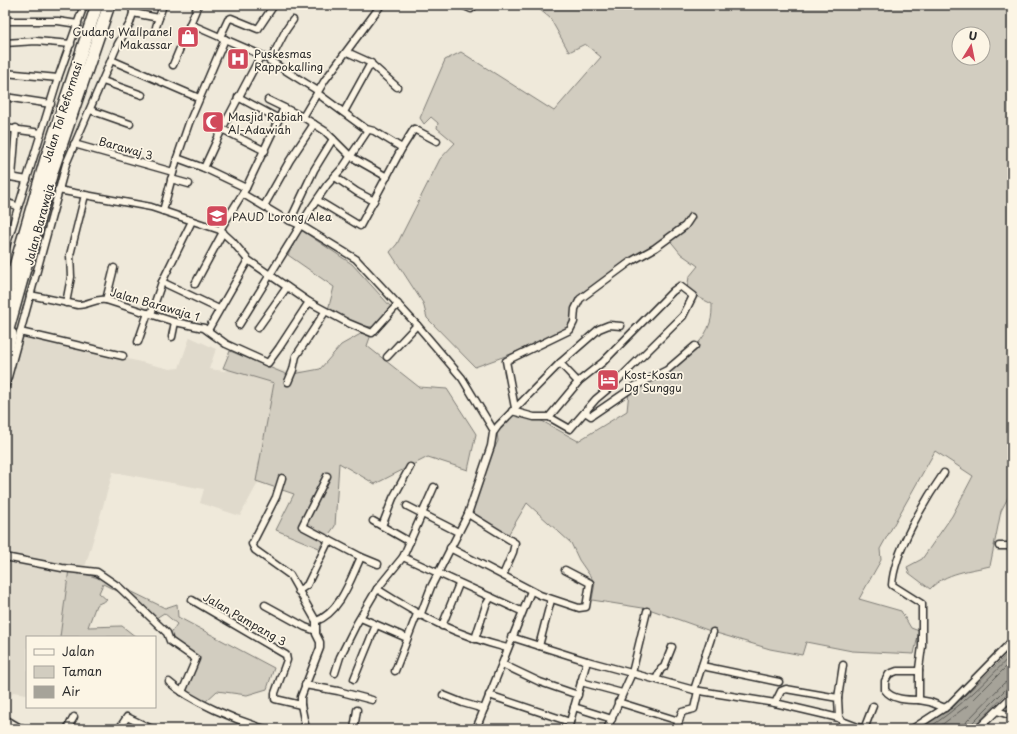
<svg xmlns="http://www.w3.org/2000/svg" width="1017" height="734" font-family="'Playpen Sans',sans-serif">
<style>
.built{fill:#e0dacc}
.green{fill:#d2cdc0;stroke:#7e7c76;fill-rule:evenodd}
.water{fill:#a6a399;stroke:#75736d}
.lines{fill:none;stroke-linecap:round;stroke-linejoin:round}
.shore{stroke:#5c5b57;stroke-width:1}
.minor-casing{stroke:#2b2b2b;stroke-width:9}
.motorway-casing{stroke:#2b2b2b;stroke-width:14}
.minor{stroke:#fcf5e5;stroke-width:6}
.motorway{stroke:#fcf5e5;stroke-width:11}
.labels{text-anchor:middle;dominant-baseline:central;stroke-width:3.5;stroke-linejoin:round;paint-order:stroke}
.poi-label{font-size:11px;fill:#2b2b2b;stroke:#fcf5e5;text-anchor:start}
.street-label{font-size:11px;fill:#2b2b2b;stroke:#fcf5e5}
</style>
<rect width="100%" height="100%" fill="#efe9da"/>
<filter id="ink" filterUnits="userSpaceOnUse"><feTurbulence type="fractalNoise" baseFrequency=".025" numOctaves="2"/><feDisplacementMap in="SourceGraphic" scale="8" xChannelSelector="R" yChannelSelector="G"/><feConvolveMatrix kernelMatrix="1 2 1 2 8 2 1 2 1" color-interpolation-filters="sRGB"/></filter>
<g filter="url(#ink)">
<polygon class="built" points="22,334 170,369 179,368 190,337 216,349 209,369 225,371 237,357 288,372 299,369 340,389 265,470 240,516 200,503 204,489 113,472 83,574 69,573 60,637 27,637 27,694 13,692 11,698 5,697 5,481 8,480 11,466 5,465 5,403"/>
<g class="green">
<path d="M534,5H1012V490L1001,511L990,566C969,571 946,572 930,589L909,573L907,567L922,559L952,516L973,476L935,451L880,549L881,560L859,599L901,611L911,628L919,631L914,654L852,651L806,642L802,655L770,649L713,632L649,609L592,600L595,583L579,560L571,543L527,503L508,535L471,513L487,464L498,441L497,431L514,412L542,421L578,441L627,411L629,392C656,377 700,354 710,323C712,317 712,310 712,304L694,295L687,289L689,277L698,266L681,254L668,238L586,291L572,307L571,320L567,327L561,333L511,354L475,367L427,318L423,303L390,252L397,244L440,159L455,143L437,128L438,123L431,117L424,124L420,118L445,60L461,52L554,111L601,57L585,44L569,52L550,18ZM959,34H983V58H959Z"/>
<polygon points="301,230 352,264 391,307 374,326 367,346 419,387 447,389 476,434 468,470 428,457 375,484 339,463 335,526 319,548 276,530 294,494 256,481 274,383 223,368 230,351 288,375 320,369 341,345 373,327 346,324 328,310 334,287 288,255"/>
<polygon points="69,569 114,583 165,608 177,604 178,617 274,668 267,689 247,695 217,691 205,702 182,691 194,659 168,637 177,624 164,613 156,618 134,606 135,600 103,584 99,593 107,600 96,605 88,627 122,626 136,637 60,637"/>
</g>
<path class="water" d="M1012,648V688L972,729H919C955,707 984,679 1012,648Z"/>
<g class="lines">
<g class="shore">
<path d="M927,729C959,708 986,682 1012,654"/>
<polyline points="936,729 967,706 1012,661"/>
<polyline points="964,729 967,721 1004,683 1012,681"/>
<polyline points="969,729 970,725 1008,687 1012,686"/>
</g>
<g class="minor-casing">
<g id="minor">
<polyline points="462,5 471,9 475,5"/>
<polyline points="133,13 159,18"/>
<polyline points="5,21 58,21 78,24"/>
<polyline points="190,24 261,55 318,91"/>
<polyline points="156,27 163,5"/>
<polyline points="220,37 228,20 231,18 258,29 274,5"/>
<polyline points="5,43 36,41 71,44"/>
<polyline points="347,52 369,62 397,87"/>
<polyline points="111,60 199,98"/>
<polyline points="270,61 286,30 293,20"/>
<polyline points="173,65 198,5"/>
<polyline points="5,73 58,78"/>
<polyline points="103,81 142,95"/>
<polyline points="317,93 366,129 374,131 402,148 414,129 437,141"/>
<polyline points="5,97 51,104"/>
<polyline points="238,97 279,119"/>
<polyline points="268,100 303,117 325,131 350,156 387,177"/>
<polyline points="90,110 130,124"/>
<polyline points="344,112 371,63"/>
<polyline points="303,117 325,80 381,5"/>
<polyline points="5,128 41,133"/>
<polyline points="222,129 265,151"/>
<polyline points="74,144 173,172"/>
<polyline points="177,158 204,168 246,188"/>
<polyline points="204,168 222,129 261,55"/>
<polyline points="5,176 27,180"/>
<polyline points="12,177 16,128"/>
<polyline points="335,177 357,192 374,201"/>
<polyline points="171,179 189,184"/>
<polyline points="58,190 151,207 220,230 232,241 248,260 309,302 348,323 372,333 398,304"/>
<polyline points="243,194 280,216 302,226"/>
<polyline points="317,200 360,226 402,148"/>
<polyline points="5,202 14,205"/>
<polyline points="264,206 290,160 314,124"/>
<polyline points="163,211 177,158 189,123 225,39"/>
<polyline points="290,221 314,170 333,139"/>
<polyline points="302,226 356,259 417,325 462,378 494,431"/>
<polyline points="220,230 246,188 284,108"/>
<polyline points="5,250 58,78 84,5"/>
<polyline points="162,282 219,309"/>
<polyline points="195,284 223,232"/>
<path d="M30,295L78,305C89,305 95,298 106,300L175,322L204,328L226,344L268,363L279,348L309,302"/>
<polyline points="106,300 114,268"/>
<polyline points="66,303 71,277 70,255 85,195"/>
<polyline points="151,314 162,282 192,221"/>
<polyline points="239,325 310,210 327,185 344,166 368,130"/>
<polyline points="258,328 287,287"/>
<polyline points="208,330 248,260"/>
<polyline points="20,332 123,356"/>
<polyline points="172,337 175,322"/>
<polyline points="138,342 148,313"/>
<polyline points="387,357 417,325"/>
<polyline points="560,363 578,382"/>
<polyline points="288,382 293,370 296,356 325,312"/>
<polyline points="5,388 66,164 118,44 130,23 133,13 132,5"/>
<polyline points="515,408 506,361 570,330 574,322 575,309 580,299 630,262 655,248 685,226 691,217"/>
<polyline points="512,411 534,417 549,417 570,429 596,399 614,384 683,316 693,296 680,286 673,291 603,362 579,381 549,417"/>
<polyline points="585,412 591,416 635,386 667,370 695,346"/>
<path d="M944,473C925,500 894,552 892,585L922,604V646L919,669V700L930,702L945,708"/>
<polyline points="282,478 276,497 252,544 255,550 290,575 316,621 316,634 320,642 320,648 301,697 301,705 306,729"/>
<polyline points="407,506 458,532"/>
<polyline points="468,514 515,543 513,552 503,575"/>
<polyline points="373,521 410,542"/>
<polyline points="382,526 393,498 410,467"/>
<polyline points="999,546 1012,546"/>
<polyline points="450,548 540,595 579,608 586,607 590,583 565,570"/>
<polyline points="5,557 62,568 97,572 119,587 167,633 170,641 196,659 182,692"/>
<polyline points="361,557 378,564"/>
<polyline points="403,557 521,611"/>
<path d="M377,589C421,617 456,635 507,648"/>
<polyline points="298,591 307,585 329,540"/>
<polyline points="192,600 286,655 287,660 275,693 275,699 301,705"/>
<polyline points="265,605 305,627 316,631"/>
<polyline points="420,616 431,587 468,514 491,446 493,433 498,426 560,363 599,329 609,325 621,326"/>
<polyline points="361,618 407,638"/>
<path d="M316,621C340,613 351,578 361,557L302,526L327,476"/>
<polyline points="442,626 459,584"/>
<polyline points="511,637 587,661 694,690 775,703 839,718 842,721 863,729"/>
<polyline points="475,639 486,605 491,597"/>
<polyline points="539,646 551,600"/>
<polyline points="502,664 540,682 578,695"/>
<polyline points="702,666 779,682"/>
<polyline points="395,671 417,614"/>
<path d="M919,671H897L889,674L885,681V690C892,700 908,700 919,700"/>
<polyline points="335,673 340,657 357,623 377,589 403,557 434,487"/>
<polyline points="354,679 376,625"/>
<polyline points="656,679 661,669 664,667 672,647"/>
<path d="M169,682C191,702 236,720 265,729"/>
<polyline points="581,682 622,693"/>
<polyline points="305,685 338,691 372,700"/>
<polyline points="694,690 713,632"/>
<polyline points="443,695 463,703 484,709"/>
<polyline points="489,695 570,722"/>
<polyline points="838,698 843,665"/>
<polyline points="618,702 679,721"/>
<polyline points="775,703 781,691 786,689 838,698 839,718"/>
<polyline points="574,707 612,719"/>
<polyline points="997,711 1012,716"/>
<polyline points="5,719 22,729"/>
<polyline points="67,729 74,717"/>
<polyline points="119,729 127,717 152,729"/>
<polyline points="354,729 357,710"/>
<polyline points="476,729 531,591"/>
<polyline points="568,729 587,661"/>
<polyline points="607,729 632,673 647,611"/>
<polyline points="676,729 682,712 694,709 698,691"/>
<polyline points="864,729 873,706"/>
<polyline points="912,729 949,705 1012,641"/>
<polyline points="978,729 1012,696"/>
</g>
</g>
<g class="motorway-casing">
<g id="motorway">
<polyline points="5,301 46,159 97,5"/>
<polyline points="5,340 52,172 109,5"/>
<polyline points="5,360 11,334"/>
</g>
</g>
<use href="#minor" class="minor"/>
<use href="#motorway" class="motorway"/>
</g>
</g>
<defs>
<g id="shop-square" transform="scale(1.15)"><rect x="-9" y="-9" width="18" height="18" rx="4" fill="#d1495b" stroke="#fcf5e5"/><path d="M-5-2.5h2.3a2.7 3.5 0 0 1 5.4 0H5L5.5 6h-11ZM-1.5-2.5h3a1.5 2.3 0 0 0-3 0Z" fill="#fff"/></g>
<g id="hospital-square" transform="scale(1.15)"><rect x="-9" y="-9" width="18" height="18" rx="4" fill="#d1495b" stroke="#fcf5e5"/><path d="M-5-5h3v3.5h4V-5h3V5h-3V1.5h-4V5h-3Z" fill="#fff"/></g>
<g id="mosque-square" transform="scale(1.15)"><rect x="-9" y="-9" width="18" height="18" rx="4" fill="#d1495b" stroke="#fcf5e5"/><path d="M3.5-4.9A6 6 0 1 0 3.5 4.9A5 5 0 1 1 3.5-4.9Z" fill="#fff"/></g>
<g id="school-square" transform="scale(1.15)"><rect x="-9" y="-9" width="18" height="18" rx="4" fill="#d1495b" stroke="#fcf5e5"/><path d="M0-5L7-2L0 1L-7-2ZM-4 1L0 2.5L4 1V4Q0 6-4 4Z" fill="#fff"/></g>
<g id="hotel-square" transform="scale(1.15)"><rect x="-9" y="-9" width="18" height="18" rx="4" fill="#d1495b" stroke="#fcf5e5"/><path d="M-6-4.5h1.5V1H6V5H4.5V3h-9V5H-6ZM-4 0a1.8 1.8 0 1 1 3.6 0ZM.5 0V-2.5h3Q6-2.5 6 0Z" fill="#fff"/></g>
</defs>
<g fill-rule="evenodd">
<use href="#shop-square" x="188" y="37"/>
<use href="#hospital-square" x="238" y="59"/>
<use href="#mosque-square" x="213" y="122"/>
<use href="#school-square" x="217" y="216"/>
<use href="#hotel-square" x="608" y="380"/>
</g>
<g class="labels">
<g class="poi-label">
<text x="172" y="31" text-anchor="end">Gudang Wallpanel<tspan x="172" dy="13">Makassar</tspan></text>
<text x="254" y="53">Puskesmas<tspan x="254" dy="13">Rappokalling</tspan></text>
<text x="228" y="116">Masjid Rabiah<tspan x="228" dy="13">Al-Adawiah</tspan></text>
<text x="232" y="216">PAUD Lorong Alea</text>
<text x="624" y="374">Kost-Kosan<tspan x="624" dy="13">Dg Sunggu</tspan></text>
</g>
<g class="street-label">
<text transform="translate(62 112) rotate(-72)">Jalan Tol Reformasi</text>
<text transform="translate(126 148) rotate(16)">Barawaj 3</text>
<text transform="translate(39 224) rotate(-75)">Jalan Barawaja</text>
<text transform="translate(155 304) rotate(16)">Jalan Barawaja 1</text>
<text transform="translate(245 619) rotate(30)">Jalan Pampang 3</text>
</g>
</g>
<rect width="1017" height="734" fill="none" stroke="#fcf5e5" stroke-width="20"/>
<rect x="10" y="10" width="997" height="714" fill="none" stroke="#2b2b2b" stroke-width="1.5" filter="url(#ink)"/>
<rect x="26" y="636" width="130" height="72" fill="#fcf5e5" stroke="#a8a49b"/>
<rect x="34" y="649" width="20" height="6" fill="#fcf5e5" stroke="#a8a49b"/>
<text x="62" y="656" font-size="12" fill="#2b2b2b">Jalan</text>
<rect x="34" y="666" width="20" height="12" fill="#d2cdc0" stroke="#a8a49b"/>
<text x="62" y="676" font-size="12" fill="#2b2b2b">Taman</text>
<rect x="34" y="686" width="20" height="12" fill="#a6a399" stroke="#a8a49b"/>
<text x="62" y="696" font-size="12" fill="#2b2b2b">Air</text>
<g transform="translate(971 46) rotate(10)"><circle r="19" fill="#fcf5e5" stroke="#a8a49b"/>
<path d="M0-3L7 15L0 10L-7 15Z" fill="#d1495b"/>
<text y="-6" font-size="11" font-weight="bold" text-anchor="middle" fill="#2b2b2b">U</text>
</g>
</svg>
